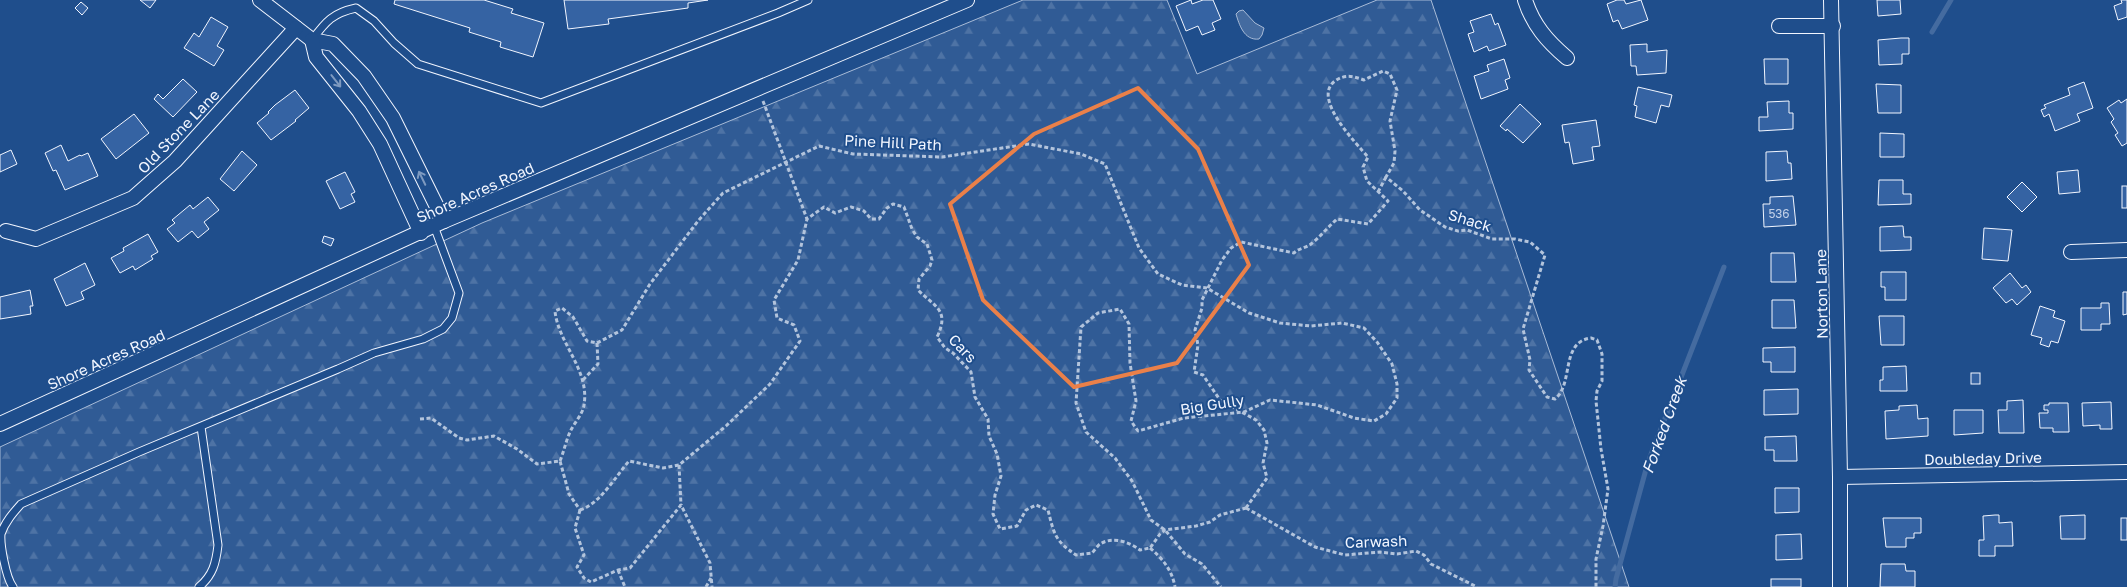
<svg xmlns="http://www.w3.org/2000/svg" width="2127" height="587" font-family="'Golos Text',sans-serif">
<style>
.forest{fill:url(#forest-firs);stroke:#a8bbd7}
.water{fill:#446ba0;stroke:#a8bbd7}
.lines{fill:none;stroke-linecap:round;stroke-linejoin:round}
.stream{stroke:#446ba0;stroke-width:5}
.building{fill:#3563a3;stroke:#f2f6ff}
.lane-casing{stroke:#f2f6ff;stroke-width:9}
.street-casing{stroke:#f2f6ff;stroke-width:16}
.path{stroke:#b3c4dc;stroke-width:3;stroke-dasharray:4 2.5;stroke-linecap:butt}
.lane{stroke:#1f4e8c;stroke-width:7}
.street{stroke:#1f4e8c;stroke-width:14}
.oneway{stroke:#7e9ac0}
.marked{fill:none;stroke:#ea8049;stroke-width:4;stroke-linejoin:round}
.labels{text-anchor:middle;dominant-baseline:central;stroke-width:4;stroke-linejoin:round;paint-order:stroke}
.number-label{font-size:12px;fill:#c3d1e8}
.street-label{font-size:15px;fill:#f2f6ff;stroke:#1f4e8c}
.water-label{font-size:16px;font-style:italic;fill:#f2f6ff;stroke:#1f4e8c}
</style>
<defs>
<pattern id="forest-firs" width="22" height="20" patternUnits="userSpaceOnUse" patternTransform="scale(1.25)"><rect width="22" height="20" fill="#305b95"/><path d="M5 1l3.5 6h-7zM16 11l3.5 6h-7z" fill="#4e73a5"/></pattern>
</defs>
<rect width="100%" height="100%" fill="#1f4e8c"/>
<polygon class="forest" points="1023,0 1167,0 1197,74 1377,0 1431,0 1629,587 0,587 0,447 482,223"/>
<path class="water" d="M1243,10L1255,23L1264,28L1262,35L1259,39C1244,41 1239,24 1236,14L1239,11Z"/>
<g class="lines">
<g class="stream">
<polyline points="1932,32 1951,0"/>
<polyline points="1615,587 1616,579 1648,462 1724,267"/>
</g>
</g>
<g class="building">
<polygon points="140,0 156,0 150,8"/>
<polygon points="395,0 484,0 513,9 511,13 544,23 533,57 500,47 501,42 469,32 470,28 394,4"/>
<polygon points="564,0 708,0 688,3 688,8 608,19 609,24 568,29"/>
<polygon points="1191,0 1192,4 1203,0 1213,0 1221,19 1212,23 1215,30 1202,35 1198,26 1186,31 1176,6"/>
<polygon points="1617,0 1624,0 1626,4 1641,0 1648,20 1622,29 1618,20 1613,22 1607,4"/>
<polygon points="1877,0 1900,0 1901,14 1878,16"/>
<polygon points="2121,0 2127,0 2127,17 2118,20 2114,6 2122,3"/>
<polygon points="81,2 88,8 82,15 75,8"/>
<polygon points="1491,14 1495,25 1498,23 1506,45 1489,51 1487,46 1474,52 1468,34 1474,32 1470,21"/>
<polygon points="211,17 228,27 217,46 224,50 214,66 184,48 194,33 199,37"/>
<polygon points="1901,38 1909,38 1909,54 1902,54 1902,64 1879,65 1878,40"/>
<polygon points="1647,44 1647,52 1667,50 1666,73 1637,75 1636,66 1631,66 1630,45"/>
<polygon points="1504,59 1510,78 1505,80 1508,89 1481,99 1474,76 1489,71 1487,65"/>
<polygon points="1764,59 1788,59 1788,84 1765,84"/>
<polygon points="183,79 197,92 173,117 154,99 158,94 163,99"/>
<polygon points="2084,82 2093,108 2077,114 2080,121 2055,131 2049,114 2044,117 2041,110 2046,108 2044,105 2070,95 2068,88"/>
<polygon points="1876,84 1901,85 1901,113 1878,113"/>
<polygon points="1638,87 1672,95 1669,107 1661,105 1656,123 1635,117 1637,106 1634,105"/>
<polygon points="295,90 309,108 295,120 296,121 271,140 257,123 269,113 268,112 275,105"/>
<polygon points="2127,99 2127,143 2122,146 2115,135 2118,133 2111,122 2114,119 2107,108 2119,100 2121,103"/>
<polygon points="1789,101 1789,113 1793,113 1793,129 1759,131 1759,117 1768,117 1767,102"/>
<polygon points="1520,104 1541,124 1523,143 1507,129 1506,131 1500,126"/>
<polygon points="134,114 149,133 116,159 101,139"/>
<polygon points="1596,120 1600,146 1592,147 1594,160 1573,164 1569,142 1565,143 1562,125"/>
<polygon points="1880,133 1904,134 1904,157 1880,157"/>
<polygon points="61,145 68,161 80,155 81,156 88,153 98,176 65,190 56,170 53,171 45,153"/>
<polygon points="11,150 17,164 0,172 0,155"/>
<polygon points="242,151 257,165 234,191 220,179"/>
<polygon points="1787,151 1788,163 1791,163 1792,179 1766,181 1766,152"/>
<polygon points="2078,170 2080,192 2059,194 2057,172"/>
<polygon points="345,172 355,192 351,194 355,202 340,209 326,181"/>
<polygon points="1879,180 1903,180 1903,194 1911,194 1911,204 1878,205"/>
<polygon points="2022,182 2037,197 2022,212 2007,197"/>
<rect x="2122" y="186" width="5" height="22"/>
<polygon points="1793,196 1796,225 1764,227 1763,204 1770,204 1770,197"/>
<polygon points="208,197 219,210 204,222 209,229 198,238 192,231 178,242 167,229 175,223 172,220 190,205 193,209"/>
<polygon points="1900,226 1903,226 1904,237 1911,237 1911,250 1880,251 1880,227"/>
<polygon points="1984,228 2012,230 2008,261 1982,259"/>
<polygon points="148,234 158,252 151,256 153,259 135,270 133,266 120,273 111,258 124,251 123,248"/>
<polygon points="324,236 334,239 331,246 322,242"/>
<polygon points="1771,253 1794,253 1796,282 1771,282"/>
<polygon points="85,263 95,285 81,292 84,299 66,306 54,279"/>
<polygon points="1881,272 1906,272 1906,300 1885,300 1885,287 1881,287"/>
<polygon points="2010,273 2022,288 2026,285 2031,292 2017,305 2012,299 2006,303 1993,288"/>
<polygon points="30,290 33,306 30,306 31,314 0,319 0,297"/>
<polygon points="2123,292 2127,292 2127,314 2123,315"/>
<polygon points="1772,300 1794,300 1796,328 1772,328"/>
<polygon points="2101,303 2109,303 2110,324 2101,324 2101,330 2081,330 2081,308 2101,308"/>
<polygon points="2040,306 2055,311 2053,317 2065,321 2058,343 2051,341 2049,347 2040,344 2042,338 2031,335"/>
<polygon points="1879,316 1904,316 1904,345 1881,345"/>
<polygon points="1795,347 1795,372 1771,372 1771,362 1763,362 1763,348"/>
<polygon points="1906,366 1907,391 1880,391 1880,380 1883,380 1883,367"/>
<rect x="1971" y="373" width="9" height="11"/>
<polygon points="1798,389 1798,414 1764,415 1764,390"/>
<polygon points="2023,400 2024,433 1999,433 1998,410 2007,410 2007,401"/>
<polygon points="2111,402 2112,429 2100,429 2100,425 2083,426 2082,403"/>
<polygon points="2049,403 2068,403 2069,432 2053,432 2053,428 2040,428 2039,413 2048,413 2048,410 2044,410 2044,405 2049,405"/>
<polygon points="1917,405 1918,419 1928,418 1928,436 1886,439 1885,411 1899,410 1899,406"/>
<polygon points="1954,410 1983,410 1983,433 1954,435"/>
<polygon points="1796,436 1797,461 1774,461 1774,450 1765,450 1765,437"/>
<polygon points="1775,488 1799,488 1799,512 1775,513"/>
<polygon points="1995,515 1999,515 1999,523 2012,522 2013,546 1995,546 1995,556 1979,556 1979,540 1984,540 1983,516"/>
<polygon points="2085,515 2085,539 2061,539 2060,516"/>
<polygon points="1883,518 1921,518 1921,533 1914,533 1914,538 1906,538 1906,547 1886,547"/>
<rect x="2121" y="518" width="6" height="22"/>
<polygon points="1801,534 1802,559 1776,560 1776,535"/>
<polygon points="1881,564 1905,564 1906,571 1915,571 1915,587 1880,587"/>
<rect x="1771" y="579" width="30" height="8"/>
</g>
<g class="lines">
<g class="lane-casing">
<g id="lane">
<path d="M312,40C326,21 333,13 356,8L374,21L394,43L418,64L541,103L778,13L808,0"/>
<path d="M13,587C6,578 0,545 1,534C5,522 13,513 21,504L139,452L338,369L374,353L423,339L443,329L452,318L459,293L434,226"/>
<path d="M199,587C213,575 216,563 218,545L201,427"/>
</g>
</g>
<g class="street-casing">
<g id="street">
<polyline points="260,0 312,40 333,44 364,76 393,118 444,221"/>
<path d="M1525,0C1533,25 1547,41 1567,58"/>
<polyline points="1831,0 1840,477 1840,587"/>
<polyline points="1779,26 1833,26"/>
<polyline points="312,40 316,57 359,111 380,144 421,233"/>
<polyline points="6,231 36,239 133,198 175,161 296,28"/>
<polyline points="2071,252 2127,250"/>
<polyline points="0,424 444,221 967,0"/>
<polyline points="1840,477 2127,472"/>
</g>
</g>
<g class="path">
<polyline points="763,101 807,219"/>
<polyline points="1378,192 1386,177"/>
<polyline points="583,380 598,364 597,343"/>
<polyline points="420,419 431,418 459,438 467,440 494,436 517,449 537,464 560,461 569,494 580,510"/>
<path d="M560,461C564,451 566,441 570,432C574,423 583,414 584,405C590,370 558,343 555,311L562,308L573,317L587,341L597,343L622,330L650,284L698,221L723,193L819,146L853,154L942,157L1029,144L1081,154L1105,164L1139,248L1158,274L1182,285L1207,288L1249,313L1280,323L1311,326L1342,323L1364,328L1377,342L1392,364L1397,384V398L1386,414L1374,421L1354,418L1317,405L1270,400L1244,412L1184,418L1138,431L1131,421L1136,401L1130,363L1129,324L1120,309L1098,313L1081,327L1076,403L1086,432L1115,458L1132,481L1151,520L1165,530L1185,554L1202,564L1221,587"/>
<polyline points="679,465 681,505"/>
<path d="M1246,508L1267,478L1263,463L1267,443L1264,430L1256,420L1220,400L1203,375L1194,372L1198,345L1195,330L1202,308V300L1222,260L1231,248L1241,242L1294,253C1299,248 1306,248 1311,244C1320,237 1328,227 1337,219L1368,224L1388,201L1367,181L1363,167L1368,157C1357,144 1311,98 1335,81C1345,74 1353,76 1364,80L1383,71L1390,74L1397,90L1390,121L1395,151L1394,163L1386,177L1403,191L1420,210L1445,227L1458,231L1467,230L1492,239H1515L1530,242L1545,255L1523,329L1530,360L1529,370L1547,397L1555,399C1574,384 1560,342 1591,338L1597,340L1602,354V381L1597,391L1596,401L1601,449L1608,489L1603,526L1596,559V587"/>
<polyline points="1246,508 1315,547 1345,555 1380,552 1397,554 1416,551 1424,555 1431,564 1477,587"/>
<path d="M580,510C600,504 616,476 629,461L663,468L679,465L726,426L770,384L800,341L794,325L777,318L774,300L798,260L807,219L824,207L835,213L851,207L864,211L871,219H879L887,208L893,204L904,207L912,229L917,237L927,244L932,260L930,266L919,279L918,290C935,307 950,310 937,337L945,348L953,353L971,372L975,397L988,419L989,436L997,454L1001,476L995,495L993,514L1000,529L1017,526L1026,510L1036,505L1048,510C1054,534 1055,541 1076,555L1092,553C1094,551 1098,545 1100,544C1113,536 1129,542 1140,550L1150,548L1160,534L1165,530L1196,526L1210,522L1220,515L1246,508"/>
<polyline points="580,510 575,528 584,555 577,567 584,578 591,582 618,570 630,568 681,505 710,563 712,587"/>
<path d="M1150,548C1163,559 1172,570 1175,587"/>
<polyline points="618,570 625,587"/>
<polyline points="706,587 711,578"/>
</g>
<use href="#lane" class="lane"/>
<use href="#street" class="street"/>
</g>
<defs><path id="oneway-shaft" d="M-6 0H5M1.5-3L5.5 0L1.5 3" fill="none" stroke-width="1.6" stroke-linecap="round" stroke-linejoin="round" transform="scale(1.25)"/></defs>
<g class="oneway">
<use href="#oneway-shaft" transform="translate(336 81) rotate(52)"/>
<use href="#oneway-shaft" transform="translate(422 178) rotate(-116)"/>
</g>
<path class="marked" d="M1138,88L1198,149L1249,265L1177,363L1074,387L983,300L950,204L1034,134Z"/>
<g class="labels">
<g class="number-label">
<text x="1779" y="213">536</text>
</g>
<g class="street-label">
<text transform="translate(178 131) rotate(-46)">Old Stone Lane</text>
<text transform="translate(893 142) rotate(3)">Pine Hill Path</text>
<text transform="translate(475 192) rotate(-24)">Shore Acres Road</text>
<text transform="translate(1470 220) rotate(17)">Shack</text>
<text transform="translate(1821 294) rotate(-91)">Norton Lane</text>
<text transform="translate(963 348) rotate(46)">Cars</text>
<text transform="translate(106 359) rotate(-24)">Shore Acres Road</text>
<text transform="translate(1212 404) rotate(-9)">Big Gully</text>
<text transform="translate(1983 458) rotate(-1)">Doubleday Drive</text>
<text transform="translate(1376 541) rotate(-2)">Carwash</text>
</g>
<g class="water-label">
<text transform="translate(1664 425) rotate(-70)">Forked Creek</text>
</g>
</g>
</svg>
